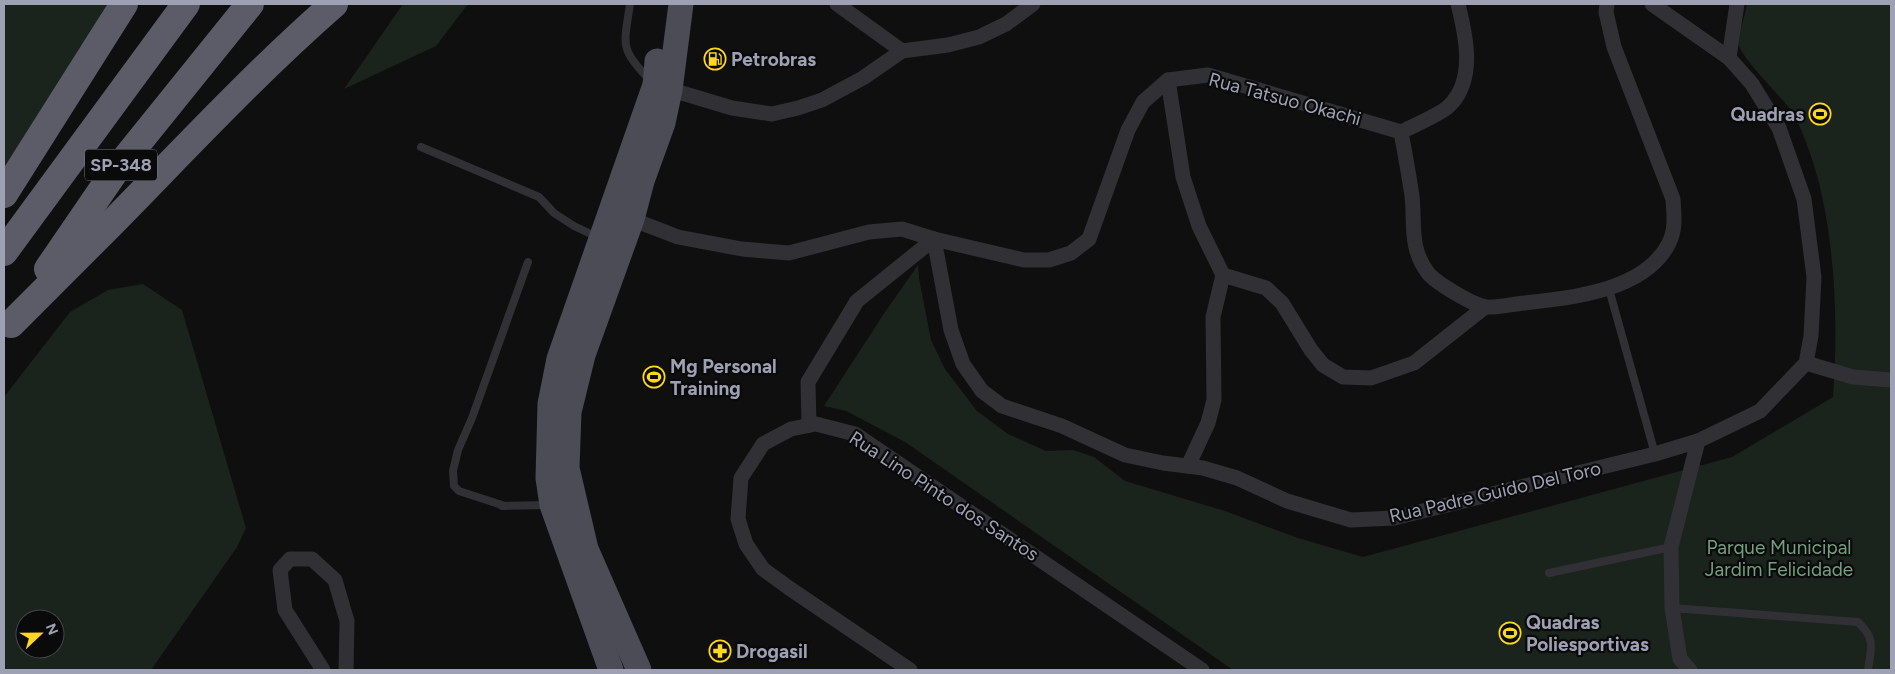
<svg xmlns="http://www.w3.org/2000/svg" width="1895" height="674" font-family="Figtree,sans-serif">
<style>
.green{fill:#1b231d;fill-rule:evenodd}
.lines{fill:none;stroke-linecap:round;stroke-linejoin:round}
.service{stroke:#303035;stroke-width:8}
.minor{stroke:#303035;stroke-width:15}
.primary{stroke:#4b4c55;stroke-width:25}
.motorway{stroke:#5b5c67;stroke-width:28}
.labels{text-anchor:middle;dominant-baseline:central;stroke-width:4.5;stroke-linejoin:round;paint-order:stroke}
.shield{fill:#0a0a0b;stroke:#727481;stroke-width:1}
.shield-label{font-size:18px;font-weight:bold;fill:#9ea1b3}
.poi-label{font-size:19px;font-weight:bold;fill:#9ea1b3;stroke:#0a0a0b;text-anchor:start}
.street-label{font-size:19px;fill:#9ea1b3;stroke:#0a0a0b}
.park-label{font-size:19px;fill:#73a07e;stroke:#0a0a0b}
</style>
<rect width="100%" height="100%" fill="#0f0f10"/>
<g class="green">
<polygon points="4,4 107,4 71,66 4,168"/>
<polygon points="403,4 468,4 436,46 344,89"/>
<path d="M1747,4H1891V670H1233L905,442L846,411L824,406L885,312L918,265L919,278L931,340L945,369L977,411L1008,434L1046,451L1073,450L1094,457L1125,481L1225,511L1298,538L1363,557L1732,457L1833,397C1839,321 1835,217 1807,145C1803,133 1797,120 1791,110C1781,97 1740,56 1739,45C1739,32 1745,16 1747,4Z"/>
<path d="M143,284L182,310L246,528L237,547L151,670H4V397L70,312L108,290ZM25,619H55V649H25Z"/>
</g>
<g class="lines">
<g class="service">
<path d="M630,4C624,45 619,49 650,80"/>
<polyline points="421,147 539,197 554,213 574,226 597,237"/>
<polyline points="1609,289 1655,454"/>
<polyline points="502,506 548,505"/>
<polyline points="505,506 459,491 454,486 453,471 458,450 472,418 528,262"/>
<polyline points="1549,573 1671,547"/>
<path d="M1672,608L1858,622C1876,639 1871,648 1868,670"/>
</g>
<g class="minor">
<polyline points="837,4 902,51"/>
<polyline points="1729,58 1737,4"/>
<polyline points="1168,80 1183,177 1199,226 1223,275"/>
<polyline points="662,87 732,108 772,114 798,108 822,100 863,78 902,51 948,45 979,37 1006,24 1033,4"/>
<path d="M1401,132C1405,154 1409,175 1412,196C1415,224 1409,248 1428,273C1436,283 1473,305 1486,307C1498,308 1512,304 1524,303C1571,298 1645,291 1669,243C1676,229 1674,215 1673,199L1614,47L1606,12L1607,4"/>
<path d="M626,217L678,237L742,249L789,253L869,232L902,229L934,239L1024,260H1049L1071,253L1089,239L1128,130L1143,102L1168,80L1208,75L1401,132C1413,126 1441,114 1449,106C1476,80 1466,36 1458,4"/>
<polyline points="934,239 951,330 963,364 982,391 1002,406 1062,426 1125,455 1163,463 1203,468 1237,478 1287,501 1351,520 1394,518 1655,454 1698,441 1760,411 1806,363 1811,336 1814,277 1804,199 1779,128 1752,84 1729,58 1652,4"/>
<polyline points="1223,275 1266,288 1282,303 1311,350 1323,365 1343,377 1371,378 1414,363 1485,307"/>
<polyline points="1806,363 1853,377 1891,380"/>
<polyline points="809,425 808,382 857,301 934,239"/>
<polyline points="1188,466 1208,423 1214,400 1213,317 1223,275"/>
<polyline points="323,670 285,610 280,570 290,559 312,559 335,580 347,621 346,670"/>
<polyline points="910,670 789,588 763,569 746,544 738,519 741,478 763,444 791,429 816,424 855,434 1202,670"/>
<polyline points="1690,670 1680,659 1672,608 1671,547 1698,441"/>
</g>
<g class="primary">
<polyline points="611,670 552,505 548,478 550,404 559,359 655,85 657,61"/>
<polyline points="639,670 586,549 567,468 569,412 583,355 632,219 642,181 663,123 670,90 681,4"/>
</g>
<g class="motorway">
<polyline points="4,194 124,4"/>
<polyline points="4,252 186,4"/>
<polyline points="48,269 113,174 250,4"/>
<path d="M11,324C43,292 75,260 107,228C182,152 254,74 334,4"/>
</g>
</g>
<defs>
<g id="fuel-ring" transform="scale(1.125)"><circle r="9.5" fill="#0a0a0b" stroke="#ffd918" stroke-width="1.5"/><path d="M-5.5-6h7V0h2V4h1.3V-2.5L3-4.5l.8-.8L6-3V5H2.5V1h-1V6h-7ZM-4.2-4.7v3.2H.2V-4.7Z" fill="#ffd918"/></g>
<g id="stadium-ring" transform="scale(1.125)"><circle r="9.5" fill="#0a0a0b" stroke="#ffd918" stroke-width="1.5"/><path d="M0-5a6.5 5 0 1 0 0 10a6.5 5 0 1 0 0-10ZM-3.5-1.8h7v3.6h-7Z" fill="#ffd918"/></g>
<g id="pharmacy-ring" transform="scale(1.125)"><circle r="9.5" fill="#0a0a0b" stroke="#ffd918" stroke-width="1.5"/><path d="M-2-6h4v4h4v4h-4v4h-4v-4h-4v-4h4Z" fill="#ffd918"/></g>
</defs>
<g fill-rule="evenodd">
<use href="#fuel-ring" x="715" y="59"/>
<use href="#stadium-ring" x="1820" y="114"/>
<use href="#stadium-ring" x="654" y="377"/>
<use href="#stadium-ring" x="1510" y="633"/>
<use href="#pharmacy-ring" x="720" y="651"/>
</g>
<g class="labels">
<rect class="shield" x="85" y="149.5" width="72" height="31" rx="4"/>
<g class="shield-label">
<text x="121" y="165">SP-348</text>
</g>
<g class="poi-label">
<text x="731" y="59">Petrobras</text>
<text x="1804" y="114" text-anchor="end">Quadras</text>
<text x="670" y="366">Mg Personal<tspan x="670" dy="22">Training</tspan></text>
<text x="1526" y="622">Quadras<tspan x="1526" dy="22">Poliesportivas</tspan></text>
<text x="736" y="651">Drogasil</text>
</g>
<g class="street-label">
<text transform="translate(1285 99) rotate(15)">Rua Tatsuo Okachi</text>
<text transform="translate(1495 492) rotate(-13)">Rua Padre Guido Del Toro</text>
<text transform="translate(944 496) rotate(33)">Rua Lino Pinto dos Santos</text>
</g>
<g class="park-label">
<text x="1779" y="547">Parque Municipal<tspan x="1779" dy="22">Jardim Felicidade</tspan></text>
</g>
</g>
<rect width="1895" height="674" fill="none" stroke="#9ea1b3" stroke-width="10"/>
<g transform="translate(40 634) rotate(68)"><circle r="24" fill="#0a0a0b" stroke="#45464e"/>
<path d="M0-4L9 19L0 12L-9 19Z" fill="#ffd918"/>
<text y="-8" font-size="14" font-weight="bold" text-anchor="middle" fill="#9ea1b3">N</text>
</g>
</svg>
